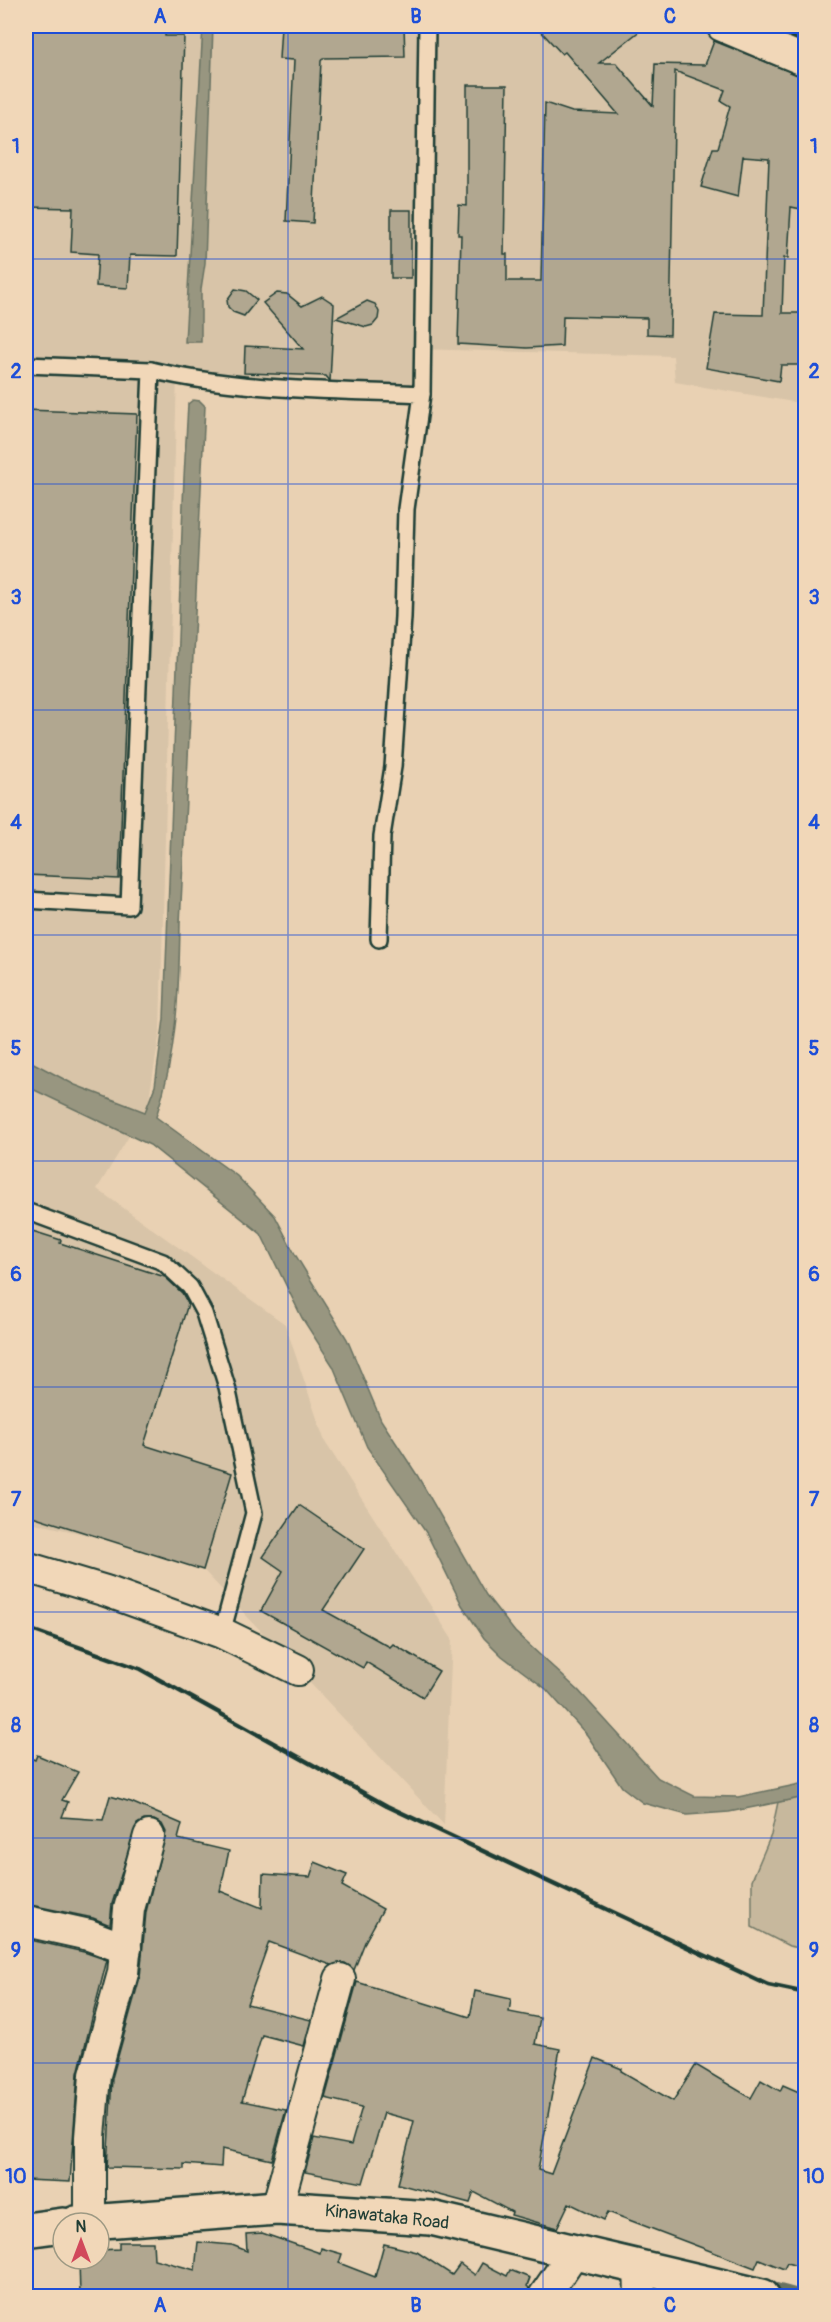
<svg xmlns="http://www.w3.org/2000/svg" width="831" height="2322" font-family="Pangolin,sans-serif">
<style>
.built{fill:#d8c4a8}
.green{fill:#c7b89d;stroke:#737a68;stroke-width:1.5}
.water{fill:#989680;stroke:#687262;stroke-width:1.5}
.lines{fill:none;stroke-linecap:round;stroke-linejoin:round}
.stream{stroke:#687262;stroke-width:8}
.building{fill:#b1a790;stroke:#1f3d34;stroke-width:1.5}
.service-casing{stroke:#1f3d34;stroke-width:20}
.minor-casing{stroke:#1f3d34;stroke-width:34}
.tertiary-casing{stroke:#1f3d34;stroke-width:38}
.service{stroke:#f1d7b8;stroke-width:15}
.minor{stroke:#f1d7b8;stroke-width:30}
.tertiary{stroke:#f1d7b8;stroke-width:33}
.rail{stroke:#1f3d34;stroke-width:4.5}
.grid{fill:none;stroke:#1d4ed8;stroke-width:1.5;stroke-opacity:0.55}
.labels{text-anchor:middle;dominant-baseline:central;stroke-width:4.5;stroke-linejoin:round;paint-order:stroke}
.street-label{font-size:18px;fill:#1f3d34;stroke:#f1d7b8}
.neatline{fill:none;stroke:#1d4ed8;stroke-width:2}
.grid-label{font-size:20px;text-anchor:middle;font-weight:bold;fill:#1d4ed8}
</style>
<rect width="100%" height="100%" fill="#e9d1b3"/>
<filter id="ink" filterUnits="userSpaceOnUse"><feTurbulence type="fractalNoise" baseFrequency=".0167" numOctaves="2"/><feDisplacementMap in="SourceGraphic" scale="12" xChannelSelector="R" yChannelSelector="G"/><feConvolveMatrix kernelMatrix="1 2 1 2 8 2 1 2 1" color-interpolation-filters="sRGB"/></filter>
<g filter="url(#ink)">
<polygon class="built" points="26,26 805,26 805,404 675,382 673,356 415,349 414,387 177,372 160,1032 148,1105 97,1189 285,1324 325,1442 452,1639 444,1825 193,1559 26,1521"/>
<polygon class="green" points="805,1797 805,1949 789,1946 752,1927 752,1880 771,1835 778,1802"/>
<g class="water">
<polygon points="203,26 213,26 205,263 201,289 201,342 185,342"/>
<path d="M193,400L200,401L205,406L180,924C179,991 177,1054 156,1117L237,1176L275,1216L296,1256L347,1339L381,1420L417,1475L486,1595L515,1632L579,1691L658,1778L694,1796L738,1797L805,1783V1797L729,1812L687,1815L643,1803L622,1787L587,1735L546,1689L502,1656L484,1638L462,1605L427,1534L367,1447L333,1366L302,1318L261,1234L150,1145L26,1086V1059L75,1085L145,1112L155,1086L164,1019L184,477L188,404Z"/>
</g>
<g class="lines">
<polyline class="stream" points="766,2284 799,2293"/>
</g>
<g class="building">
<polygon points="26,26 165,31 165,36 184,36 177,256 130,255 128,288 96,286 98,254 71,252 73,208 26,207"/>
<polygon points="281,26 404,26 405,57 323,58 321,61 313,223 286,221 294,60 279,59"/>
<polygon points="536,26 646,26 599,63 616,63 653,106 655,64 705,65 714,41 806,78 806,210 791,207 788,258 784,258 782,313 806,313 806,365 781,365 779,381 706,368 715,314 763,315 769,158 743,156 738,197 701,187 713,148 718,148 730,106 721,101 725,90 675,71 670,335 647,334 647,318 563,316 562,346 527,348 458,344 461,235 458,235 459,205 467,206 467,85 507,85 504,254 507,254 507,281 541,281 545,103 572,112 618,114 565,52 562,54"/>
<polygon points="779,26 806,26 806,42 777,30"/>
<rect x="391" y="210" width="20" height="68"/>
<polygon points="235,289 246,291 257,300 244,316 233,312 228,307 227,300"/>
<polygon points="277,293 287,294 302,306 322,296 334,304 330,381 326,376 244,373 245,346 303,349 263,303"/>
<polygon points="367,301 375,304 379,312 378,319 373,325 366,327 336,318"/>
<polygon points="26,410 137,414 119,879 26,875"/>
<polygon points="26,1229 61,1240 60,1243 165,1277 182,1293 188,1304 144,1445 232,1473 203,1570 26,1514"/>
<polygon points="299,1505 364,1549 323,1610 390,1647 393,1644 439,1671 423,1697 366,1662 363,1668 261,1611 283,1571 263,1557"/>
<polygon points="37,1755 78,1772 62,1800 68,1802 62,1817 103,1820 110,1796 131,1802 182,1824 178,1839 229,1851 220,1891 262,1908 263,1874 310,1877 315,1862 347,1875 342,1886 383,1909 365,1942 354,1970 345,1963 331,1965 269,1942 247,2004 311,2020 304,2046 262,2035 242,2101 286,2110 272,2160 222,2149 221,2167 184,2164 184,2169 107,2167 112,2078 140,1977 146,1912 166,1832 162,1824 154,1820 144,1820 137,1824 112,1904 110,1925 93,1918 26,1904 26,1756 35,1760"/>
<polygon points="26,1939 84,1952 107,1960 78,2073 70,2182 26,2180"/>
<polygon points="357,1982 470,2017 475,1991 511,1999 509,2012 540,2018 535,2044 560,2049 538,2170 551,2174 595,2058 622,2069 621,2071 673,2101 696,2065 751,2098 761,2080 780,2091 783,2085 806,2095 806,2269 787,2263 784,2269 759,2259 755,2268 608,2212 604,2220 569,2203 557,2228 511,2215 512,2212 474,2192 470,2203 398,2184 414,2121 384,2113 363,2183 305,2172 314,2138 351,2145 362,2107 325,2098"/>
<polygon points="262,2233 320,2253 321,2248 342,2254 339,2263 375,2277 384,2244 417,2252 452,2275 460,2264 475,2275 482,2263 507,2276 510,2270 530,2278 527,2286 529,2288 527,2296 80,2296 79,2259 99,2259 99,2250 119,2249 119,2242 153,2242 154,2259 195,2270 198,2242 232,2245 247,2251 246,2234"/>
</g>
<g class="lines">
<g class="service-casing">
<g id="service">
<polyline points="26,365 151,370 129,906 26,900"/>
<path d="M151,370C238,391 333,390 422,394L406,509L403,617L393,767L382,836L379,939"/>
<polyline points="422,394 427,26"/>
<polyline points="26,1211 163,1262 190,1287 204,1313 227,1387 254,1513 222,1633"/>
</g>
</g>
<g class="minor-casing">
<g id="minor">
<polyline points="722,26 806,61"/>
<polyline points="26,1567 106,1591 222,1633 298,1670"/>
<polyline points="26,1921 89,1935 126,1949"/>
<polyline points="277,2208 340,1979"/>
<polyline points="90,2221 90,2137 95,2075 123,1973 129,1909 149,1836"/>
<polyline points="639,2266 640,2296"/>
<polyline points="544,2296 575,2251"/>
</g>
</g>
<g class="tertiary-casing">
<g id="tertiary">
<polyline points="76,2223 277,2208 431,2218 762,2296"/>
<polyline points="26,2230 63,2225"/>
</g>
</g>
<use href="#service" class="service"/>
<use href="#minor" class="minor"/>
<use href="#tertiary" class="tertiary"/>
<polyline class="rail" points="26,1628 140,1669 387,1806 768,1985 806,1993"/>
</g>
</g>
<path class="grid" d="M288,26V2296M543,26V2296M26,259H806M26,484H806M26,710H806M26,935H806M26,1161H806M26,1387H806M26,1612H806M26,1838H806M26,2063H806"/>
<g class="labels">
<g class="street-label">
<text transform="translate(387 2217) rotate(6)">Kinawataka Road</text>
</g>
</g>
<rect width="831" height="2322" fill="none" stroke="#f1d7b8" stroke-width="66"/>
<g transform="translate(81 2241)"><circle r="28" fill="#f1d7b8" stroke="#9d9983" stroke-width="1.5"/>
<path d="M0-4.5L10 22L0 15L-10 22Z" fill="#d1495b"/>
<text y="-9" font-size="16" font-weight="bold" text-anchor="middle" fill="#1f3d34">N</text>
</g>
<rect x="33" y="33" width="765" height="2256" class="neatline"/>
<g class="grid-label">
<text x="160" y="23">A</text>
<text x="416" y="23">B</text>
<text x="670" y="23">C</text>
<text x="16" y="153">1</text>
<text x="814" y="153">1</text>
<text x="16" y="378">2</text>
<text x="814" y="378">2</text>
<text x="16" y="604">3</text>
<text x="814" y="604">3</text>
<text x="16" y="829">4</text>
<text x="814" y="829">4</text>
<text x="16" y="1055">5</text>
<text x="814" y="1055">5</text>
<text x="16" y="1281">6</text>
<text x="814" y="1281">6</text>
<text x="16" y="1506">7</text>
<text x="814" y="1506">7</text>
<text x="16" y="1732">8</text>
<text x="814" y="1732">8</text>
<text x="16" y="1957">9</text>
<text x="814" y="1957">9</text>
<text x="16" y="2183">10</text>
<text x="814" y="2183">10</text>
<text x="160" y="2312">A</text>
<text x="416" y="2312">B</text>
<text x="670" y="2312">C</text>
</g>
</svg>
